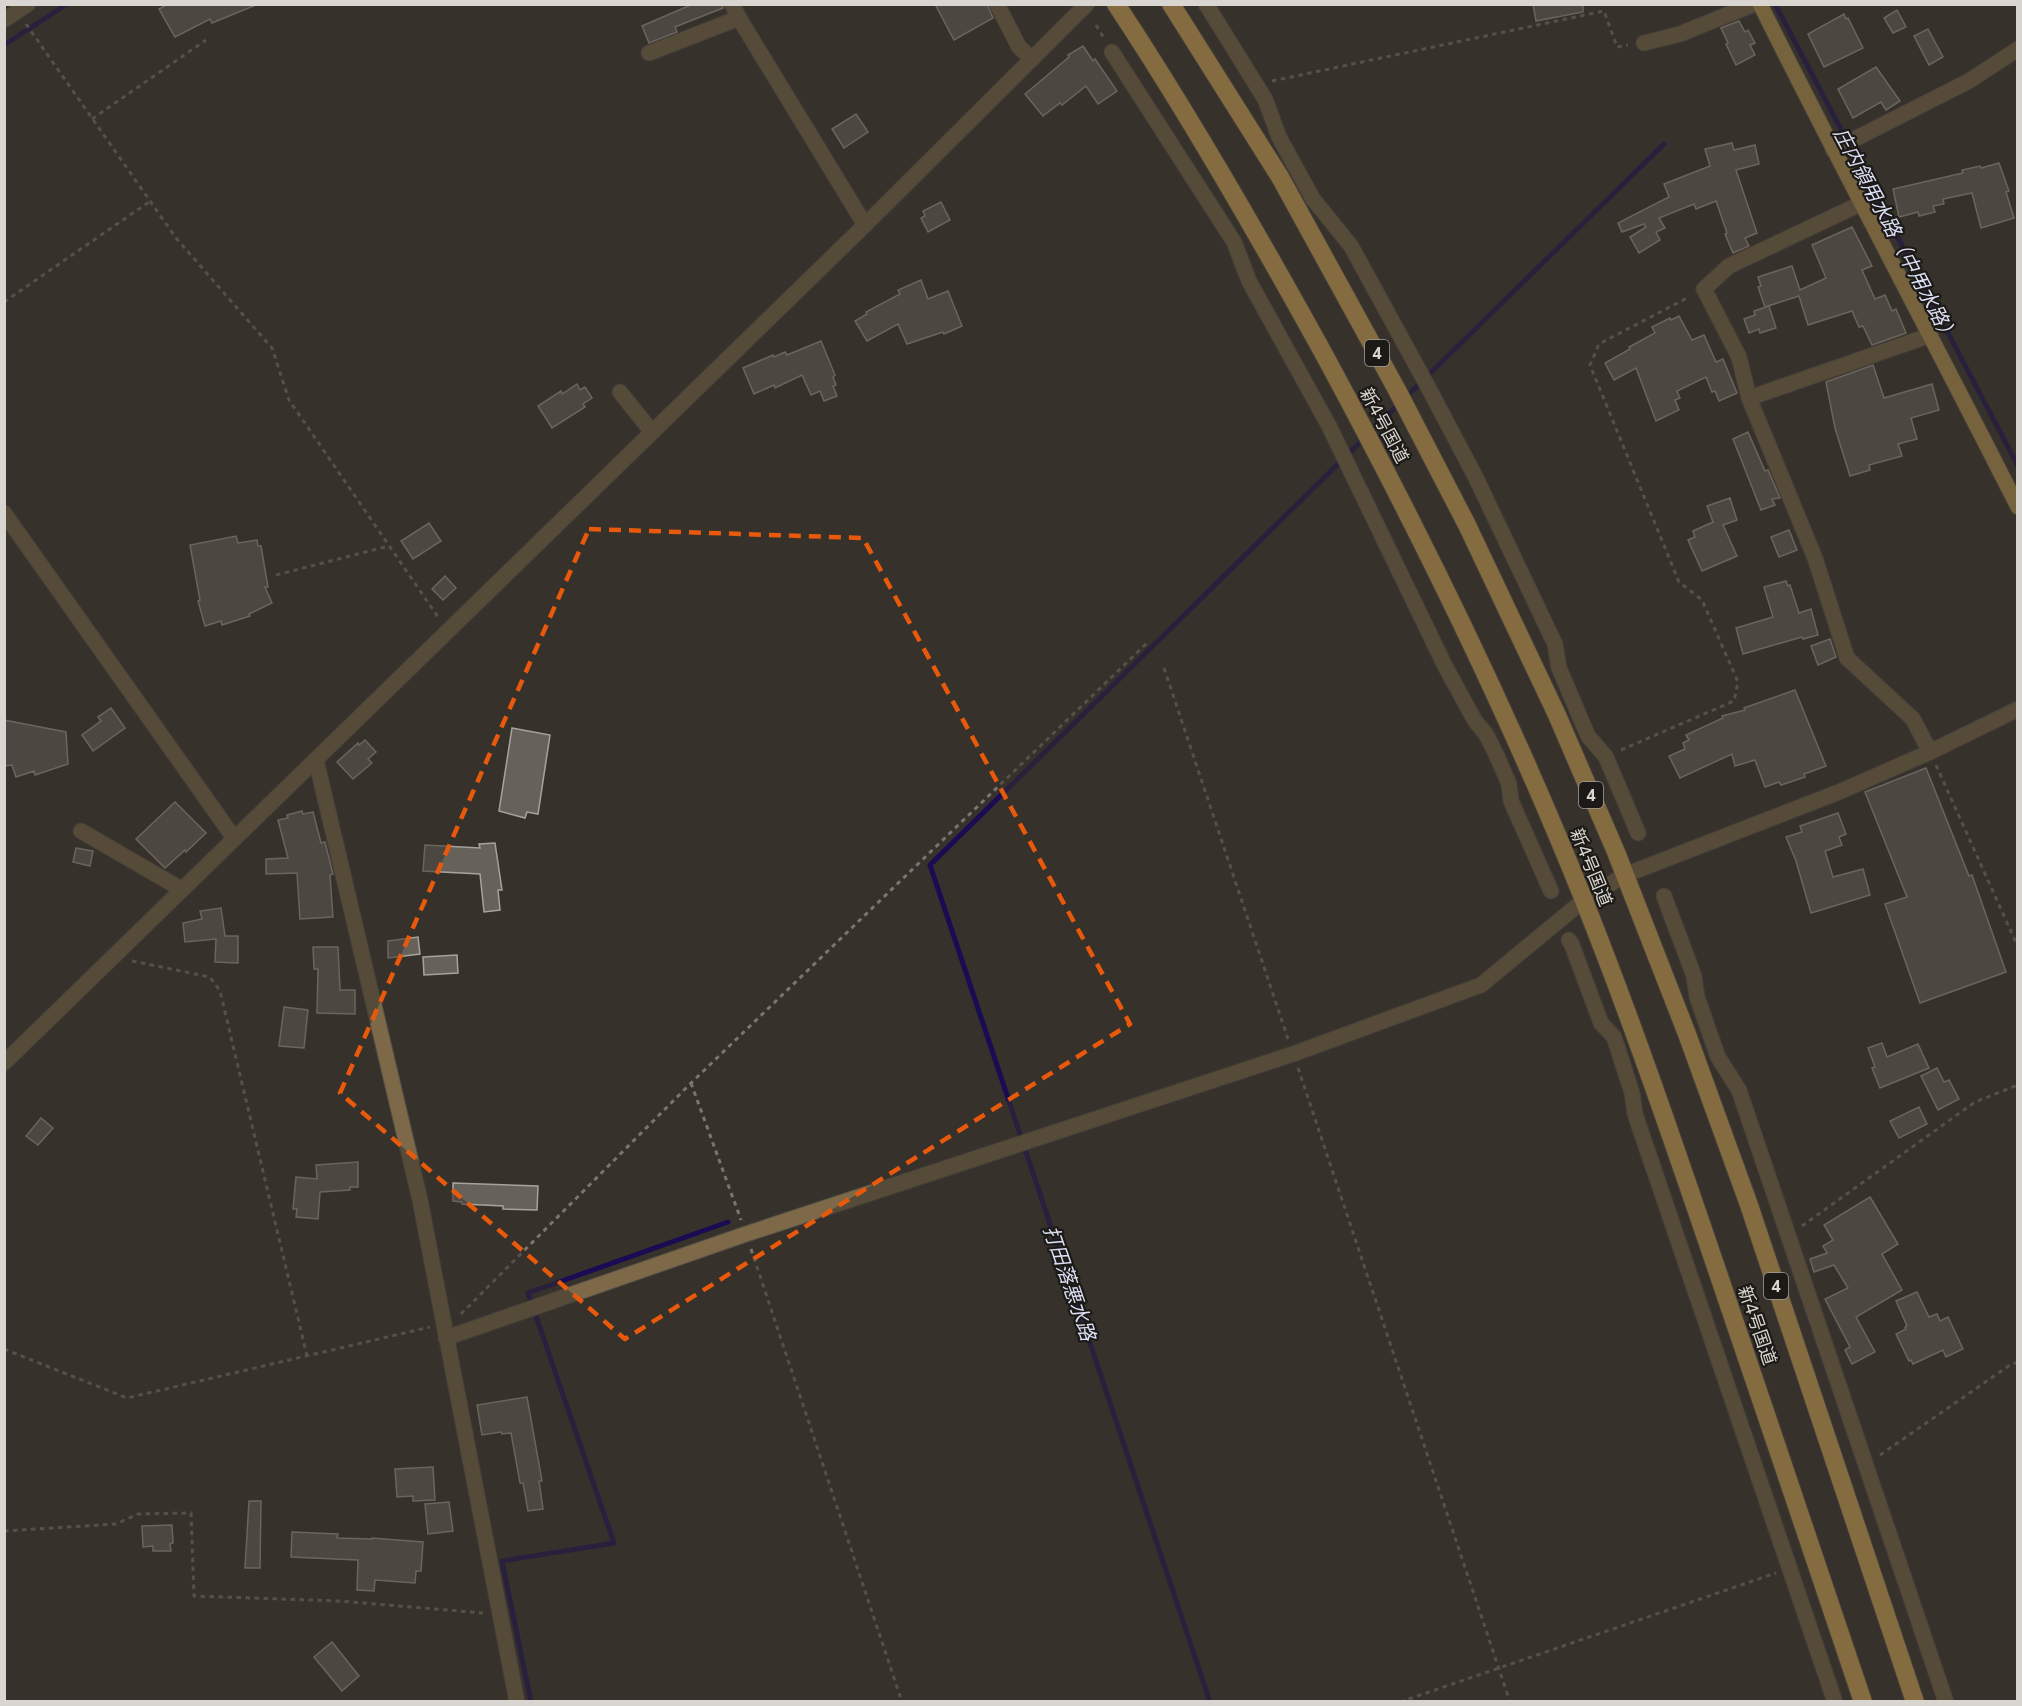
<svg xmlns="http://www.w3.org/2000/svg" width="2022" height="1706" font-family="'Noto Sans','Noto Sans JP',sans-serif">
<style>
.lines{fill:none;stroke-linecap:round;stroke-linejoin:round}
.stream{stroke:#190c54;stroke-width:5}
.building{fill:#66625a;stroke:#a8a39a;stroke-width:1.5}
.minor-casing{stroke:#535049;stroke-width:17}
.major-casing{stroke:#535049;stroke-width:17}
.highway-casing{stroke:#535049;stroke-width:20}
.path{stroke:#797670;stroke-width:3;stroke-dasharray:4.5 4.5;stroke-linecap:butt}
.minor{stroke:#7d6948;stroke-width:15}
.major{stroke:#c69d56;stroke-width:15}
.highway{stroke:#e3b25a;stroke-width:18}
.marked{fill:none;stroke:#e8590c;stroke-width:4.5;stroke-dasharray:12 8;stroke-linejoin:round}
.labels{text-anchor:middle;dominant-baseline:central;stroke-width:4.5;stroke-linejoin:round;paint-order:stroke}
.shield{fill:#1c1a17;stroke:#a09e9a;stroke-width:1.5}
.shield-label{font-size:16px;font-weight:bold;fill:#d9d6d2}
.street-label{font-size:18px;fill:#d9d6d2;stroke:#1c1a17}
.water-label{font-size:20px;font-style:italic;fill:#dbdef4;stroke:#1c1a17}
</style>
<rect width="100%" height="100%" fill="#36322b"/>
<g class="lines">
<g class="stream">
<polyline points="1775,4 2018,466"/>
<polyline points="4,45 67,4"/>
<polyline points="1406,397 1664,144"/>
<polyline points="531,1702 502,1561 614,1543 528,1293 728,1222"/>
<polyline points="1210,1702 930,865 1399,404"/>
</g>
</g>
<g class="building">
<polygon points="168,4 256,4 256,5 212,23 210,19 175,37 159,9"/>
<polygon points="693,4 722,4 723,8 675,27 677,32 649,43 642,26"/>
<polygon points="935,4 987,4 993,18 954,40"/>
<polygon points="1533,4 1583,4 1583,12 1536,21"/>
<polygon points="1897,10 1906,27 1893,33 1884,18"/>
<polygon points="1844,14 1846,19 1848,18 1863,48 1824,67 1808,34"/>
<polygon points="1739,21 1745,32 1748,30 1755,43 1750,45 1755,55 1736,65 1726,44 1728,43 1721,28"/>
<polygon points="1928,29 1943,57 1929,65 1914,36"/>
<polygon points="1083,46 1093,61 1095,59 1117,91 1098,104 1086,86 1062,105 1060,103 1043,116 1025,94 1069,57 1068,55"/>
<polygon points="1876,67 1900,101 1886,110 1881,102 1853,118 1838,89"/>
<polygon points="856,114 868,132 844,148 832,129"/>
<polygon points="1732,143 1734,150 1755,145 1759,164 1736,170 1757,233 1745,238 1749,246 1733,253 1725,234 1727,233 1716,201 1696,209 1694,204 1659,218 1665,228 1656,232 1660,240 1639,253 1630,237 1646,227 1644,224 1622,232 1618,223 1669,197 1664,184 1710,166 1705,149"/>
<polygon points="1999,163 2009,191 2006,192 2014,218 1981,228 1972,193 1943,199 1944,204 1933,206 1935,212 1919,216 1918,212 1899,217 1893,189 1963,173 1962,170 1980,166 1981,168"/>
<polygon points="941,202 950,220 928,232 921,218 925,216 923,211"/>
<polygon points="1852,227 1872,266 1862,270 1875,299 1885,295 1892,311 1896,309 1906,333 1872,345 1863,326 1859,327 1852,311 1808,325 1799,296 1765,307 1758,287 1761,286 1758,277 1792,266 1800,290 1826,278 1812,245"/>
<polygon points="921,280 928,299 948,291 962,326 944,334 943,332 907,344 898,324 867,341 855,321 867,314 866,312 900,294 898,290"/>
<polygon points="1769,306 1776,328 1760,333 1759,329 1749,333 1744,319 1755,315 1754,311"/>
<polygon points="1679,316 1692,340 1704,335 1716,362 1723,359 1737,393 1719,401 1715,391 1712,392 1706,377 1677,391 1680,398 1675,400 1679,410 1656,421 1636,368 1614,380 1605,363 1630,349 1629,347 1655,333 1652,327 1670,318 1671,320"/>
<polygon points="821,341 835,375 833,377 836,385 833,386 837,396 824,401 820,391 811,395 802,375 775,388 774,385 754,394 743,368 773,355 774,357 785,352 787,355"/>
<polygon points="1873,365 1884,398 1932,384 1939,410 1911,418 1917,439 1898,444 1902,456 1869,465 1870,470 1850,476 1835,428 1826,382"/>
<polygon points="577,384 580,390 585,387 592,398 583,404 585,407 552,428 538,406 561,391 562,394"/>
<polygon points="1748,432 1765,471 1768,470 1780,498 1772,499 1775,505 1761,510 1733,439"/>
<polygon points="1730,498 1737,520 1723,525 1737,556 1702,571 1688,540 1695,537 1693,531 1713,522 1707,506"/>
<polygon points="429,523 441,541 413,559 401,541"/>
<polygon points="1789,530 1797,550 1779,557 1771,537"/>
<polygon points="236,536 238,543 257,540 258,546 261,546 268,587 265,587 272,603 249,614 250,616 222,625 221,621 205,626 198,601 200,600 190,545"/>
<polygon points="445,576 456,588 443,600 432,589"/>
<polygon points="1786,581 1788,586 1790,585 1799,613 1811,609 1818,635 1803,639 1802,637 1743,654 1736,628 1773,617 1764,587"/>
<polygon points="1830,639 1836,657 1818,665 1811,646"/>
<polygon points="1795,690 1826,766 1804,774 1805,777 1781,785 1779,782 1765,787 1755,760 1735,766 1732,754 1680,778 1669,756 1685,749 1683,743 1689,740 1686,735 1723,718 1722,716 1745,710 1744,708"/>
<polygon points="111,708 125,728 93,751 82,735 101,721 98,717"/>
<polygon points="4,720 66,732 68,764 35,775 34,771 16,777 12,765 4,766"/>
<polygon points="512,728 550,735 538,814 527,812 525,818 499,811"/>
<polygon points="365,740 376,752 368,759 372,763 353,779 337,762 358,743 359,745"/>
<polygon points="1926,768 1969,876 1972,875 2006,972 1920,1003 1885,904 1907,897 1865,792"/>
<polygon points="175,802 206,833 186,852 185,850 165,868 136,839"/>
<polygon points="302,811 303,814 313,812 321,843 325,842 333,874 330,875 333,917 300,919 297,873 266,874 266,859 288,858 278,820 288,818 287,815"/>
<polygon points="1838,813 1846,834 1839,837 1842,845 1825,851 1833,877 1863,869 1870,895 1811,913 1796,861 1786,837 1802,832 1800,826"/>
<polygon points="495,843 502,890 498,890 500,910 484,912 480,874 423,871 425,845 480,848 479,844"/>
<polygon points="76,848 93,851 90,866 73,862"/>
<polygon points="221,908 225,936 238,936 238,963 215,962 216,939 185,942 183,923 202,919 200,911"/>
<polygon points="418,937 420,954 388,958 388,941"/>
<polygon points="313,947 338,947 340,990 355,990 355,1014 317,1013 318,969 314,969"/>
<polygon points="457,955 458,973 424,975 423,957"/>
<polygon points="284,1007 308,1010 304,1048 279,1046"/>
<polygon points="1882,1043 1887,1057 1918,1044 1929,1068 1880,1088 1872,1068 1875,1067 1868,1048"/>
<polygon points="1937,1068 1944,1082 1949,1080 1959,1099 1938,1110 1921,1076"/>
<polygon points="1919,1107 1927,1124 1899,1138 1890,1121"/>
<polygon points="41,1118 53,1128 38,1145 26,1136"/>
<polygon points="358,1162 358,1187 350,1187 350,1190 320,1192 318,1219 296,1217 297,1209 293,1209 296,1177 317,1179 316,1165"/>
<polygon points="453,1183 538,1186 537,1210 503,1209 503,1206 462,1204 462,1202 453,1201"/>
<polygon points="1870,1197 1898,1244 1882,1254 1902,1290 1856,1317 1875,1352 1852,1364 1845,1350 1850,1347 1825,1299 1848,1288 1834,1265 1814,1272 1810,1259 1827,1253 1823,1246 1833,1240 1824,1225"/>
<polygon points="1917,1292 1929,1317 1937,1314 1940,1321 1948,1317 1963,1349 1946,1357 1943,1350 1913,1364 1911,1360 1909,1361 1896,1334 1906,1329 1905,1327 1907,1326 1896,1301"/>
<polygon points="527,1397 542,1481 539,1481 543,1509 528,1511 523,1483 520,1483 511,1433 502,1434 501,1432 482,1435 477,1405"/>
<polygon points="433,1467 435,1500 413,1501 413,1496 397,1497 395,1469"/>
<polygon points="249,1501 261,1501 260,1568 245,1568"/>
<polygon points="449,1502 453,1531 428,1534 425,1504"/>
<polygon points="172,1525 173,1543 170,1544 171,1551 153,1551 153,1546 143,1547 142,1526"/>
<polygon points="292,1532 338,1534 337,1538 372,1539 372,1538 423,1542 421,1571 416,1571 415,1583 375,1580 374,1591 357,1590 358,1560 291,1557"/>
<polygon points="332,1642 359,1676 342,1691 314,1657"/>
</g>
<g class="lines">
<g class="minor-casing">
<g id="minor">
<polyline points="732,4 739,18 865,225"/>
<polyline points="997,4 1019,47 1032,59"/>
<polyline points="1206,4 1265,99 1279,137 1313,199 1351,246 1427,385 1475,476 1555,644 1559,668 1588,736 1606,757 1638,833"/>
<polyline points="4,20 28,4"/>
<polyline points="1644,43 1680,34 1754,4"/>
<polyline points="1112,52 1234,242 1249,281 1329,426 1445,666 1475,721 1486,734 1496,754 1509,784 1511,801 1551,891"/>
<polyline points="649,53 739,18"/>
<polyline points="1833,150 1969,81 2018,49"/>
<polyline points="1860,204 1729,266 1704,289 1739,357 1749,398 1815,558 1847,658 1913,719 1930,752"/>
<polyline points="620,392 652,432"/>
<polyline points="1749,398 1931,335"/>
<polyline points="4,513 234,838"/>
<polyline points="316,760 420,1200 517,1702"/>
<polyline points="81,831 181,889"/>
<polyline points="1664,896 1694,976 1697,997 1718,1057 1739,1090 1946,1702"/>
<polyline points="1569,940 1572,945 1601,1023 1614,1037 1632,1093 1635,1114 1835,1702"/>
<polyline points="4,1063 865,225 1087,4"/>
<polyline points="446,1338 746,1234 1293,1054 1481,985 1584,900 1625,875 1839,792 1930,752 2018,709"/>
</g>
</g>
<g class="major-casing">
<path id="major" d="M1760,4C1844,173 1933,339 2018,507"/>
</g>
<g class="highway-casing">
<g id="highway">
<path d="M1116,4C1192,119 1260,238 1326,358C1421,534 1509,713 1583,898C1633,1023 1676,1150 1719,1276C1767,1418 1816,1560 1863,1702"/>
<polyline points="1171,4 1280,177 1397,390 1467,525 1557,715 1616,852 1687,1034 1749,1205 1915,1702"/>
</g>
</g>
<g class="path">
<polyline points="26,24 176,238 272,348 289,400 438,617"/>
<polyline points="1096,25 1105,40"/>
<polyline points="1272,81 1604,11 1617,47 1628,45"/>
<polyline points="92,119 206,40"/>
<polyline points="4,302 149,202"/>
<polyline points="276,575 389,546"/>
<polyline points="1164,668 1288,1039"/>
<polyline points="1621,750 1734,701 1738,682 1702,600 1679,582 1590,365 1599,344 1689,297"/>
<polyline points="1936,765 2018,947"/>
<polyline points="132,961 210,977 220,991 307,1356"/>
<polyline points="1298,1068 1510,1702"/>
<polyline points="691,1083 741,1220"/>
<polyline points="1802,1226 1975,1102 2018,1085"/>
<polyline points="751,1249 902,1702"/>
<polyline points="461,1314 691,1083 1148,642"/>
<polyline points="4,1349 127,1398 430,1327"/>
<polyline points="1880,1455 2010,1365 2018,1362"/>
<polyline points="4,1531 116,1524 138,1514 191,1513 194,1596 339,1601 483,1613"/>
<polyline points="1400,1702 1776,1573"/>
</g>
<use href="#minor" class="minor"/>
<use href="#major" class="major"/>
<use href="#highway" class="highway"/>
</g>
<path d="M0 0H2022V1706H0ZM589,529L863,538L1130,1024L625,1339L340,1093Z" fill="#36322b" fill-opacity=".55" fill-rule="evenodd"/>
<path class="marked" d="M589,529L863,538L1130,1024L625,1339L340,1093Z"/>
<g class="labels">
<g class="shield">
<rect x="1365" y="340" width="24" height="26" rx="4.5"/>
<rect x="1579" y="782" width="24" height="26" rx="4.5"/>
<rect x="1764" y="1273" width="24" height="26" rx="4.5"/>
</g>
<g class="shield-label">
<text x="1377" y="353">4</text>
<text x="1591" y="795">4</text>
<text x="1776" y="1286">4</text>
</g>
<g class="street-label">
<text transform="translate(1385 425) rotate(62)">新4号国道</text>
<text transform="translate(1592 867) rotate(68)">新4号国道</text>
<text transform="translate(1758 1325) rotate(71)">新4号国道</text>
</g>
<g class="water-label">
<text transform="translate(1896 235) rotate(62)">庄内領用水路（中用水路）</text>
<text transform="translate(1070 1283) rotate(71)">打田落悪水路</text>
</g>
</g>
<rect width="2022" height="1706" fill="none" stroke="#d9d6d2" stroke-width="12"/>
</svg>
